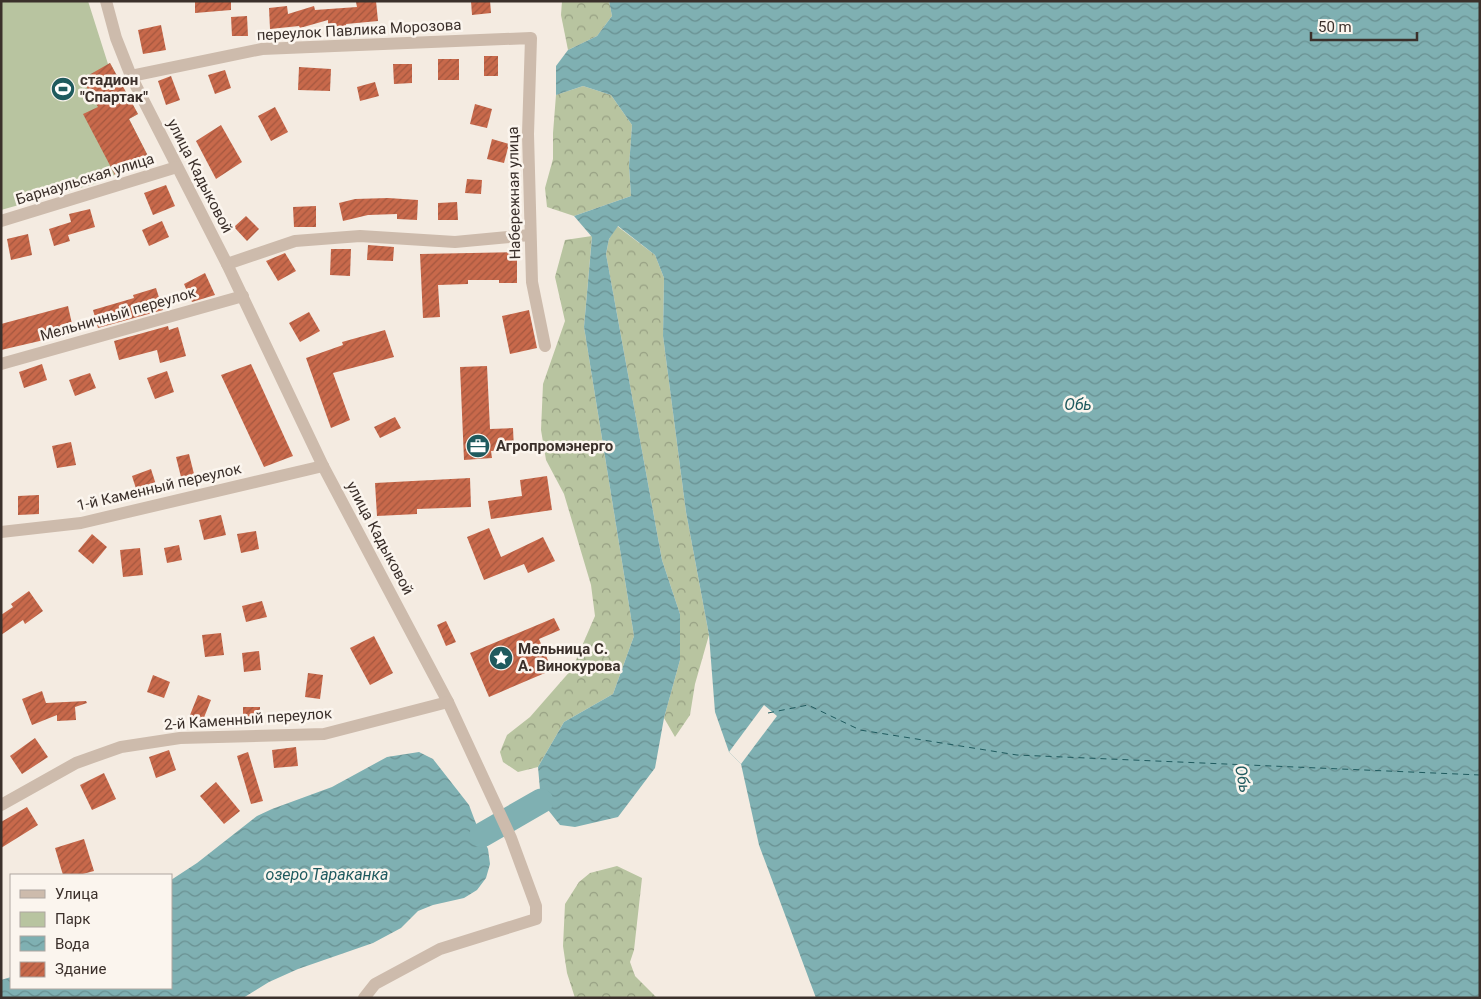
<svg xmlns="http://www.w3.org/2000/svg" width="1481" height="999" font-family="Roboto,sans-serif">
<style>
.green{fill:#b8c4a0}
.forest{fill:url(#forest-crowns)}
.water{fill:url(#water-waves)}
.pier{fill:#f4ebe1}
.lines{fill:none;stroke-linecap:round;stroke-linejoin:round}
.river{stroke:#7fb0b2;stroke-width:25}
.ferry{stroke:#1f5a5e;stroke-width:1;stroke-dasharray:6 5;stroke-linecap:butt}
.building{fill:url(#building-hatch)}
.street{stroke:#cdbbac;stroke-width:12}
.labels{text-anchor:middle;dominant-baseline:central;stroke-width:5;stroke-linejoin:round;paint-order:stroke}
.street-label{font-size:15px;fill:#3b302b;stroke:#fbf5ee}
.poi-label{font-size:15px;font-weight:bold;fill:#3b302b;stroke:#fbf5ee;text-anchor:start}
.water-label{font-size:16px;font-style:italic;fill:#1f5a5e;stroke:#fbf5ee}
</style>
<defs>
<pattern id="forest-crowns" width="20" height="18" patternUnits="userSpaceOnUse" patternTransform="scale(1.25)"><rect width="20" height="18" fill="#b8c4a0"/><path d="M2 6a3 3 0 1 1 6 0M12 15a3 3 0 1 1 6 0" fill="none" stroke="#97a083"/></pattern>
<pattern id="water-waves" width="16" height="10" patternUnits="userSpaceOnUse" patternTransform="scale(1.25)"><rect width="16" height="10" fill="#7fb0b2"/><path d="M0 5q4-4 8 0t8 0" fill="none" stroke="#699091"/></pattern>
<pattern id="building-hatch" width="6" height="6" patternUnits="userSpaceOnUse" patternTransform="scale(1.25)"><rect width="6" height="6" fill="#c8694b"/><path d="M-1 1l2-2M0 6l6-6M5 7l2-2" fill="none" stroke="#a4573f"/></pattern>
</defs>
<rect width="100%" height="100%" fill="#f4ebe1"/>
<polygon class="green" points="1,1 88,1 108,64 110,63 138,114 129,119 149,158 115,175 94,184 1,210"/>
<g class="forest">
<polygon points="562,1 609,1 612,16 597,36 568,50 561,15"/>
<polygon points="583,86 611,95 632,125 629,166 631,196 574,216 547,207 545,188 553,159 553,133 556,95"/>
<polygon points="617,226 655,255 664,278 663,336 686,512 709,635 695,684 690,715 675,737 664,718 680,660 680,614 662,560 606,254 609,239"/>
<polygon points="592,236 584,327 634,636 613,694 564,722 538,767 518,772 503,762 500,752 507,735 530,717 572,669 595,616 591,585 564,494 546,460 541,430 543,384 565,321 555,277 565,240"/>
<polygon points="617,866 642,878 634,950 630,962 635,976 657,998 575,998 567,973 563,946 565,904 579,882 590,873"/>
</g>
<g class="water">
<polygon points="609,1 1480,1 1480,998 816,998 759,845 741,764 729,752 715,712 709,635 686,512 663,336 664,278 655,255 618,226 609,239 606,254 662,560 680,614 680,660 664,718 655,768 618,817 575,827 560,825 541,801 538,767 564,722 613,694 634,636 584,327 592,237 574,216 631,196 629,166 632,125 611,95 583,86 556,95 556,66 568,50 597,36 612,16"/>
<polygon points="419,752 433,759 469,805 475,821 488,849 490,864 486,878 477,890 464,898 433,905 418,911 401,928 373,943 298,969 269,982 243,998 1,998 1,980 11,977 11,988 171,988 171,880 197,863 257,816 272,809 332,787 387,757"/>
</g>
<polygon class="pier" points="764,705 777,716 741,764 729,752"/>
<g class="lines">
<polyline class="river" points="482,835 541,801"/>
<polyline class="ferry" points="768,713 808,705 860,730 1017,755 1480,775"/>
</g>
<g class="building">
<polygon points="195,1 231,1 231,10 195,13"/>
<polygon points="376,1 378,21 346,24 347,29 328,30 328,20 300,28 299,26 270,29 269,8 287,6 288,14 314,6 315,10 357,7 356,2"/>
<polygon points="471,1 490,1 491,13 472,15"/>
<polygon points="247,16 248,36 232,36 231,17"/>
<polygon points="161,25 166,50 143,54 138,30"/>
<rect x="484" y="56" width="14" height="20"/>
<rect x="438" y="59" width="21" height="21"/>
<polygon points="110,63 138,114 129,119 149,158 115,175 83,114 98,107 82,79"/>
<polygon points="393,64 412,64 412,83 394,84"/>
<polygon points="299,67 331,69 330,91 298,90"/>
<polygon points="225,70 231,88 215,94 208,75"/>
<polygon points="171,76 180,100 166,105 158,81"/>
<polygon points="375,82 379,96 360,101 357,87"/>
<polygon points="475,104 492,109 487,128 470,124"/>
<polygon points="275,107 288,132 271,141 258,116"/>
<polygon points="221,125 242,162 216,179 196,141"/>
<polygon points="492,139 509,144 504,163 487,159"/>
<polygon points="467,179 482,180 481,194 465,193"/>
<polygon points="166,185 175,206 153,215 144,193"/>
<polygon points="388,198 418,200 417,220 397,219 397,214 368,215 343,221 339,203 355,199"/>
<polygon points="457,202 458,220 438,220 438,203"/>
<polygon points="316,206 316,227 294,227 293,207"/>
<polygon points="90,209 95,227 68,235 70,241 54,246 49,229 71,222 69,214"/>
<polygon points="246,216 259,229 247,241 234,227"/>
<polygon points="162,221 169,237 149,246 142,230"/>
<polygon points="28,234 32,255 11,260 7,239"/>
<polygon points="368,245 394,247 393,261 367,260"/>
<polygon points="331,249 351,249 350,276 330,275"/>
<polygon points="517,252 517,283 499,283 499,280 468,280 468,284 438,285 440,317 423,318 420,254"/>
<polygon points="285,253 296,271 278,281 266,261"/>
<polygon points="205,273 215,295 192,302 184,284"/>
<polygon points="156,288 163,310 98,328 93,310 134,298 133,295"/>
<polygon points="68,306 74,333 1,350 1,324"/>
<polygon points="529,310 537,348 510,354 502,316"/>
<polygon points="309,312 320,331 300,342 289,323"/>
<polygon points="168,326 169,330 178,327 186,356 160,363 157,350 119,360 114,341"/>
<polygon points="385,330 394,357 333,373 350,420 331,428 306,358 343,345 342,342"/>
<polygon points="42,364 47,380 24,388 19,372"/>
<polygon points="251,364 293,456 264,467 221,375"/>
<polygon points="487,366 490,429 513,428 514,450 491,451 492,458 464,460 460,367"/>
<polygon points="167,371 174,392 155,399 147,378"/>
<polygon points="90,373 96,388 75,396 69,380"/>
<polygon points="395,417 401,428 380,438 374,427"/>
<polygon points="71,442 76,465 57,468 52,446"/>
<polygon points="189,454 196,482 183,485 176,457"/>
<polygon points="151,469 158,491 139,498 132,476"/>
<polygon points="547,476 552,510 491,519 488,501 522,496 520,480"/>
<polygon points="470,478 471,507 417,509 417,514 377,516 375,483"/>
<polygon points="39,495 39,514 18,515 18,496"/>
<polygon points="221,515 226,535 204,540 199,520"/>
<polygon points="489,528 501,557 543,537 555,561 528,573 524,564 484,580 467,537"/>
<polygon points="256,531 259,549 241,553 237,534"/>
<polygon points="92,534 107,547 93,564 78,551"/>
<polygon points="179,545 182,560 167,563 164,548"/>
<polygon points="140,548 143,575 123,577 120,550"/>
<polygon points="29,591 43,611 25,624 23,620 1,635 1,615 13,607 11,604"/>
<polygon points="262,601 267,617 246,622 242,606"/>
<polygon points="554,618 560,630 539,639 552,670 489,697 470,653"/>
<polygon points="446,621 456,642 446,646 437,625"/>
<polygon points="221,633 224,655 205,657 202,635"/>
<polygon points="374,636 393,673 370,685 350,648"/>
<polygon points="259,651 261,670 244,672 242,653"/>
<polygon points="308,673 323,675 320,699 305,697"/>
<polygon points="153,675 170,682 164,698 147,692"/>
<polygon points="42,691 46,703 86,701 87,703 75,707 76,720 57,721 57,715 32,725 22,699"/>
<polygon points="198,695 211,700 203,720 190,715"/>
<rect x="243" y="707" width="17" height="18"/>
<polygon points="35,738 48,757 22,774 10,756"/>
<polygon points="296,747 298,766 274,768 272,750"/>
<polygon points="169,750 176,770 156,778 149,757"/>
<polygon points="248,752 263,801 251,804 237,756"/>
<polygon points="104,773 116,799 92,810 80,785"/>
<polygon points="216,782 240,811 224,824 200,796"/>
<polygon points="27,807 38,825 1,848 1,822"/>
<polygon points="84,839 94,871 79,875 63,875 55,848"/>
</g>
<g class="lines">
<g class="street">
<polyline points="106,1 116,38 131,76 227,264 323,466 448,702 511,838 536,906 536,919 440,949 375,984 364,998"/>
<polyline points="131,76 262,49 531,38 528,134 532,282 545,346"/>
<polyline points="1,221 177,167"/>
<polyline points="227,264 295,241 360,236 455,242 530,235"/>
<polyline points="1,364 243,296"/>
<polyline points="1,532 81,523 323,466"/>
<polyline points="1,805 76,763 121,747 180,738 324,734 448,702"/>
</g>
</g>
<defs>
<g id="stadium-disc" transform="scale(1.25)"><circle r="9.5" fill="#1f5a5e" stroke="#fbf5ee"/><path d="M0-5a6.5 5 0 1 0 0 10a6.5 5 0 1 0 0-10ZM-3.5-1.8h7v3.6h-7Z" fill="#fff"/></g>
<g id="office-disc" transform="scale(1.25)"><circle r="9.5" fill="#1f5a5e" stroke="#fbf5ee"/><path d="M-6-3h4V-5.5h4V-3h4V5H-6ZM-1-4.5V-3h2v-1.5ZM-6 0V1H6V0Z" fill="#fff"/></g>
<g id="sight-disc" transform="scale(1.25)"><circle r="9.5" fill="#1f5a5e" stroke="#fbf5ee"/><path d="M0-6L1.8-2.2L6-1.7L2.9 1.2L3.7 5.4L0 3.3L-3.7 5.4L-2.9 1.2L-6-1.7L-1.8-2.2Z" fill="#fff"/></g>
</defs>
<g fill-rule="evenodd">
<use href="#stadium-disc" x="63" y="89"/>
<use href="#office-disc" x="478" y="446"/>
<use href="#sight-disc" x="501" y="658"/>
</g>
<g class="labels">
<g class="street-label">
<text transform="translate(359 30) rotate(-3)">переулок Павлика Морозова</text>
<text transform="translate(200 176) rotate(63)">улица Кадыковой</text>
<text transform="translate(85 179) rotate(-17)">Барнаульская улица</text>
<text transform="translate(514 193) rotate(-91)">Набережная улица</text>
<text transform="translate(118 314) rotate(-16)">Мельничный переулок</text>
<text transform="translate(159 487) rotate(-13)">1-й Каменный переулок</text>
<text transform="translate(380 538) rotate(62)">улица Кадыковой</text>
<text transform="translate(248 719) rotate(-4)">2-й Каменный переулок</text>
</g>
<g class="poi-label">
<text x="80" y="80">стадион<tspan x="80" dy="17">"Спартак"</tspan></text>
<text x="496" y="446">Агропромэнерго</text>
<text x="518" y="649">Мельница С.<tspan x="518" dy="17">А. Винокурова</tspan></text>
</g>
<g class="water-label">
<text x="1078" y="404">Обь</text>
<text transform="translate(1243 779) rotate(79)">Обь</text>
<text x="327" y="874">озеро Тараканка</text>
</g>
</g>
<rect width="1481" height="999" fill="none" stroke="#3b302b" stroke-width="5"/>
<rect x="10" y="874" width="162" height="115" fill="#fbf5ee" stroke="#aea6a0"/>
<rect x="20" y="890" width="25" height="8" fill="#cdbbac" stroke="#aea6a0"/>
<text x="55" y="899" font-size="15" fill="#3b302b">Улица</text>
<rect x="20" y="912" width="25" height="15" fill="#b8c4a0" stroke="#aea6a0"/>
<text x="55" y="924" font-size="15" fill="#3b302b">Парк</text>
<rect x="20" y="936" width="25" height="15" fill="url(#water-waves)" stroke="#aea6a0"/>
<text x="55" y="949" font-size="15" fill="#3b302b">Вода</text>
<rect x="20" y="962" width="25" height="15" fill="url(#building-hatch)" stroke="#aea6a0"/>
<text x="55" y="974" font-size="15" fill="#3b302b">Здание</text>
<path d="M1311 32v8h106v-8" fill="none" stroke="#3b302b" stroke-width="2.5"/>
<text x="1318" y="32" font-size="15" fill="#3b302b" stroke="#fbf5ee" stroke-width="4" paint-order="stroke">50 m</text>
</svg>
